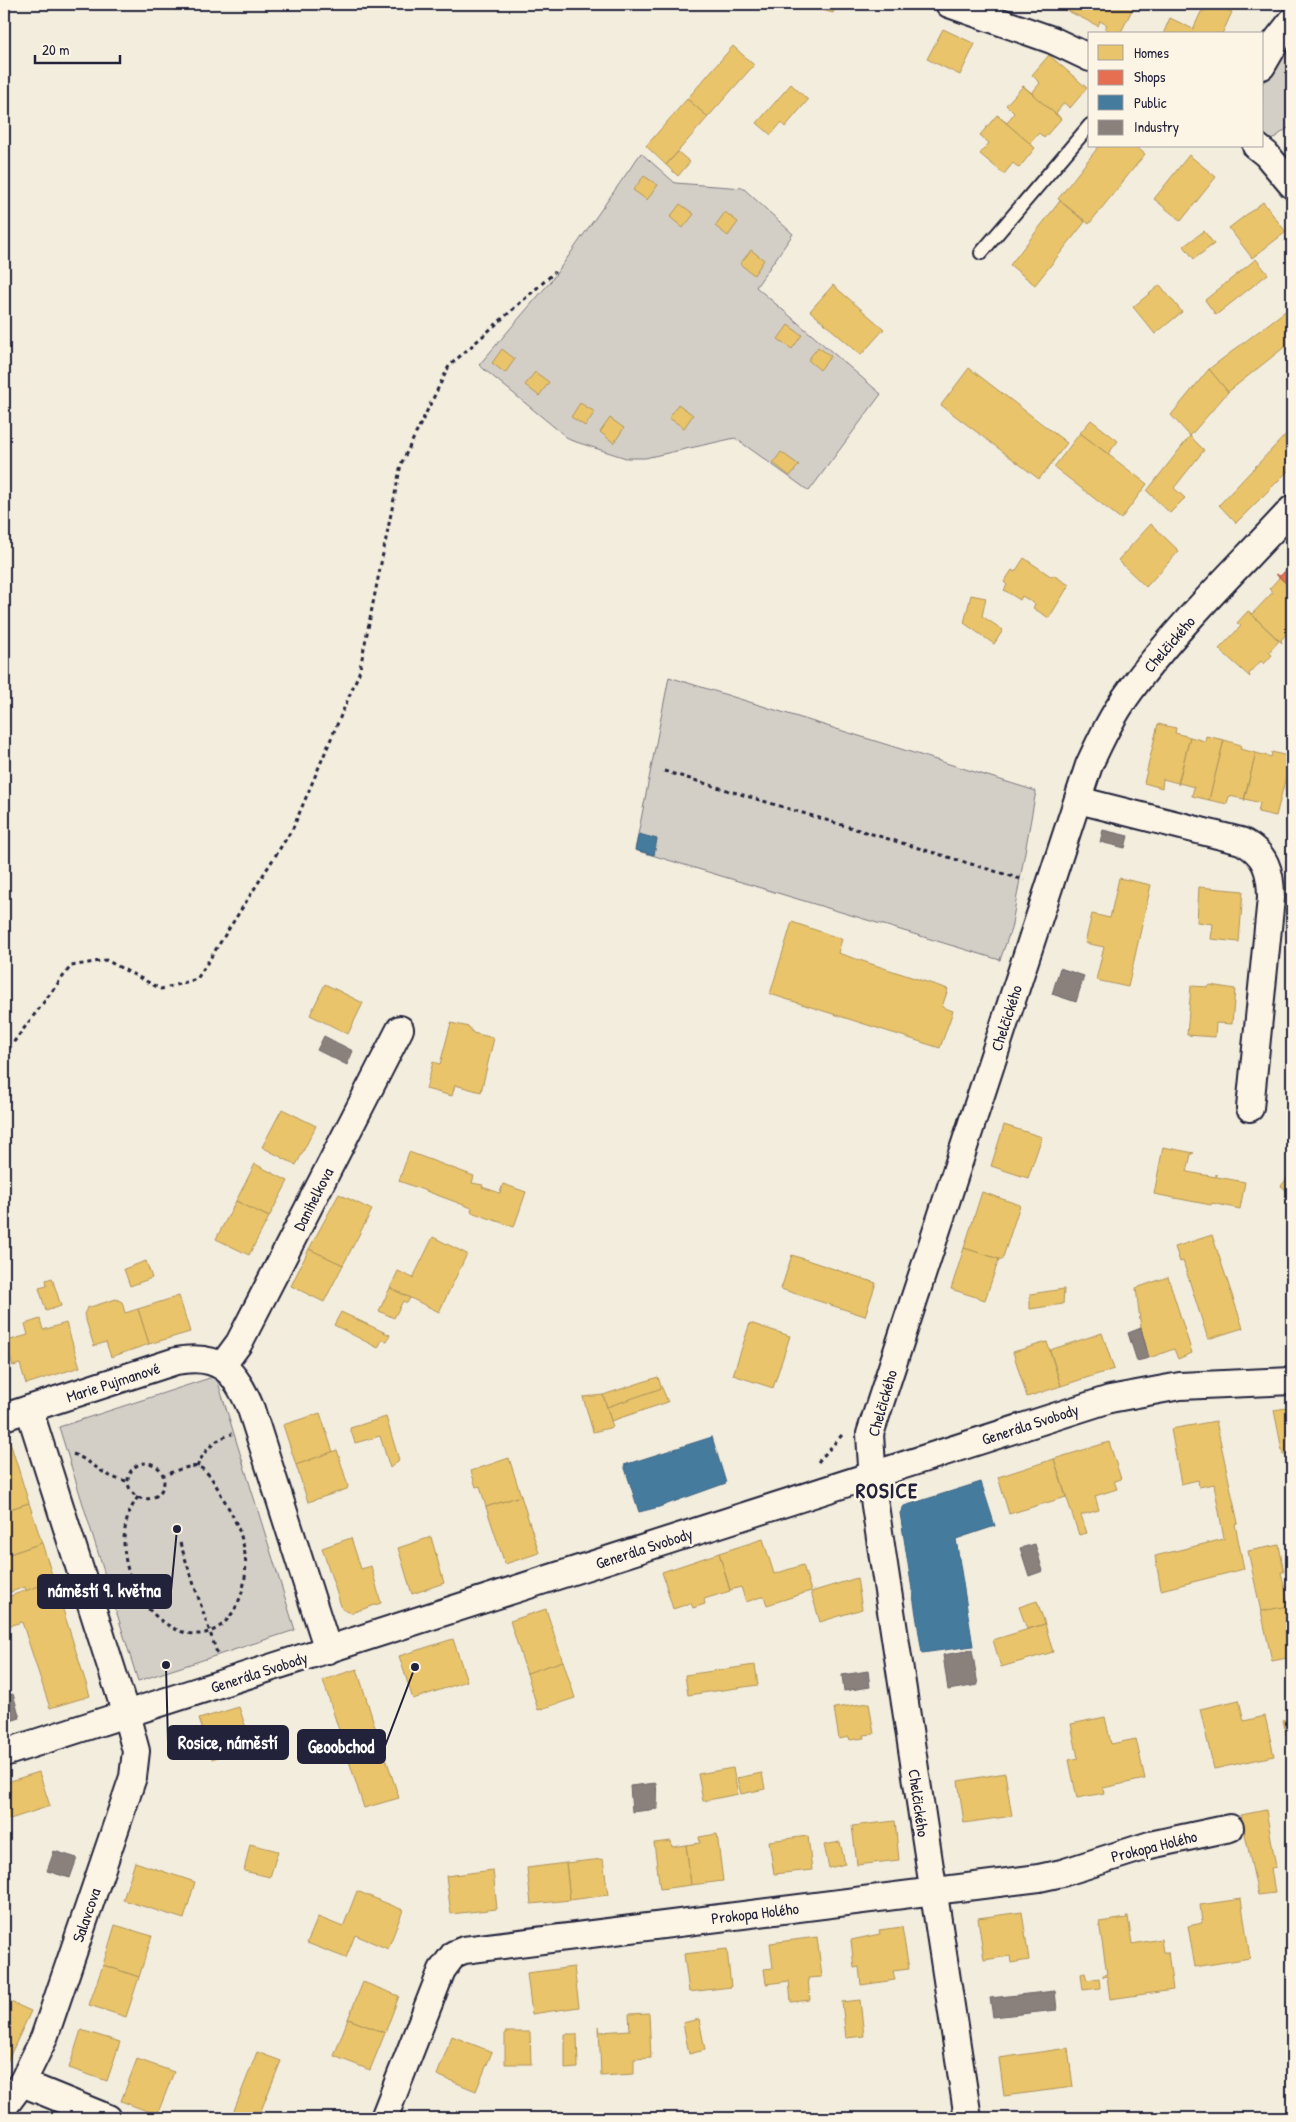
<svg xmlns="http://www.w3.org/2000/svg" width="1296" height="2122" font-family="'Patrick Hand',sans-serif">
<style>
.green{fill:#d4cfc6;stroke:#7b7880}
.homes{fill:#e9c46a;stroke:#ad935c}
.shops{fill:#e76f51;stroke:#ac584a}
.public{fill:#457b9d;stroke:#3a6080}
.industry{fill:#8a817c;stroke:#6b6468}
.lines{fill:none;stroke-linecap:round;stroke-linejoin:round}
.service-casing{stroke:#22223b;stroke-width:16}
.minor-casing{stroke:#22223b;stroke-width:30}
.path{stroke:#22223b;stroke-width:3;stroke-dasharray:4 4;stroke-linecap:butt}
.service{stroke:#fcf5e5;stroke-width:12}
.minor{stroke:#fcf5e5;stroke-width:26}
.labels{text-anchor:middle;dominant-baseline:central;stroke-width:5;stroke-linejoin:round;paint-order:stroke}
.street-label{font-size:16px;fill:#22223b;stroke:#fcf5e5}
.district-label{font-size:21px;font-weight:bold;letter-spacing:1px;fill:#22223b;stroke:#fcf5e5}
.leader{fill:none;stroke:#22223b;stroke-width:2}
.callout-dot{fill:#22223b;stroke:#fcf5e5;stroke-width:2}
.callout{fill:#22223b;stroke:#22223b;stroke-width:2}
.callout-label{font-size:18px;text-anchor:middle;font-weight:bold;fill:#fff}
</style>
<rect width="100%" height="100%" fill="#f3edde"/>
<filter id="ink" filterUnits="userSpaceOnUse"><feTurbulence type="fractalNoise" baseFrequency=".02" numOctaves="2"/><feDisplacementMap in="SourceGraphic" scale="10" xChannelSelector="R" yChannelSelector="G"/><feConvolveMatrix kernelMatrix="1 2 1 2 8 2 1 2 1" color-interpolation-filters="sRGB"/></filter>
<g filter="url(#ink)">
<g class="green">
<polygon points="1292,35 1292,133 1288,128 1270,141 1265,139 1262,135 1262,85 1271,65"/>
<polygon points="641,153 675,183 743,188 793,234 756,287 881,394 809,491 735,438 645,458 626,458 570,440 479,365 551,281"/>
<polygon points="669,677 1036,791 1011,929 1000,960 635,850"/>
<polygon points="216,1376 295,1630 138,1681 59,1427"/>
</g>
<g class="homes">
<polygon points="801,4 836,4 833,13"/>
<polygon points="1056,4 1135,4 1120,34 1114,34 1105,29 1107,25 1100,21 1098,26 1056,5"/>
<polygon points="1218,6 1232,12 1222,34 1163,34 1170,18 1193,29 1201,12"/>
<polygon points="943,29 975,44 960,75 927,59"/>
<polygon points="733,46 754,65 708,117 687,99"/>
<polygon points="1049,55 1087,88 1070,108 1064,103 1056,113 1061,119 1023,86 1032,93 1040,83 1032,75"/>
<polygon points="791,84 808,100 785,127 781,123 771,135 757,123"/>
<polygon points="1023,86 1061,119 1044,138 1039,133 1030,143 1035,148 997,115 1007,123 1014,113 1006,105"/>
<polygon points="687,99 708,117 666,165 646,146"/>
<polygon points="997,115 1035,148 1019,168 1013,163 1004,174 980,154 989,143 980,135"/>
<polygon points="1099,146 1135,146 1145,154 1089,224 1058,199"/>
<polygon points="678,152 690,162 678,176 666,165"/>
<polygon points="1189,155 1216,177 1181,221 1154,199"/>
<polygon points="644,176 658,185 647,200 633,190"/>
<polygon points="1060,201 1085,222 1035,285 1010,265"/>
<polygon points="1263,202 1286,232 1252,258 1229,228"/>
<polygon points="680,204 694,214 683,228 670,217"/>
<polygon points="725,212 738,222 728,236 715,226"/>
<polygon points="1204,231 1214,244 1194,259 1184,246"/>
<polygon points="751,250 764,260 754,275 740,264"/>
<polygon points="1256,259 1268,274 1216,315 1205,300"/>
<polygon points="833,285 884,329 861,355 810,311"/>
<polygon points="1160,285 1182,312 1155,334 1133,307"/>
<polygon points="1292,306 1292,341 1228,392 1209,369"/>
<polygon points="788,325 802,335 792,349 778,339"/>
<polygon points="818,347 831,356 820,370 808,360"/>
<polygon points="502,349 515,359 505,373 492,363"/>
<polygon points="969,368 1067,443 1039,479 941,405"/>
<polygon points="1209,369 1228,392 1190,436 1171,415"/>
<polygon points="535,372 549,382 539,396 525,385"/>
<polygon points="580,403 595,412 585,426 571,417"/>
<polygon points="678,404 693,415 684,428 669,418"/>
<polygon points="610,418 624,428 614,443 600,432"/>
<polygon points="1091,420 1118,441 1108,454 1080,433"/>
<polygon points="1292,428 1292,467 1236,523 1219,505"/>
<polygon points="1080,433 1147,484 1121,519 1054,467"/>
<polygon points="1190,436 1204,450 1174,488 1185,498 1170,513 1147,491"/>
<polygon points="781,452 799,465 790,476 773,463"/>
<polygon points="1151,524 1179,551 1146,587 1118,560"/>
<polygon points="1024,558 1052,577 1053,575 1069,585 1049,618 1033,608 1035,604 1022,596 1020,600 1004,590 1007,585 1004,582 1012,570 1015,572"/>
<polygon points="1276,574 1292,589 1292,627 1281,640 1282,643 1248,611 1252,614 1273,592 1269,589 1279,578"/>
<polygon points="971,595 986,598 982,616 1003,630 994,644 964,623"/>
<polygon points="1248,611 1279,641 1269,652 1272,655 1264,664 1261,661 1249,674 1250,677 1219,649 1241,626 1237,623"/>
<polygon points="1158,724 1176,728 1175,733 1190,737 1178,783 1163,779 1162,788 1144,783"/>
<polygon points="1206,736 1224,740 1209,800 1192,796 1194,787 1179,783 1178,785 1190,737 1205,741"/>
<polygon points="1224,740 1241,745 1240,749 1256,753 1244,799 1229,796 1227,804 1209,800"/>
<polygon points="1272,752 1291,757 1276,816 1258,812 1260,803 1245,799 1244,801 1256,753 1271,757"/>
<polygon points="1119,878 1151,885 1128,987 1096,980 1104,947 1085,943 1092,914 1110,918"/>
<polygon points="1199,887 1243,891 1239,942 1211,939 1213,924 1197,922"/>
<polygon points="792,922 842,939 838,953 948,989 942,1007 953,1011 940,1048 770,994"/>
<polygon points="325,984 363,1003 348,1034 310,1015"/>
<polygon points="1210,985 1235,989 1232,1024 1216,1023 1215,1037 1187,1035 1191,986 1208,987"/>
<polygon points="451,1023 469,1027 473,1033 494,1038 481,1092 455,1085 452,1096 426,1089 433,1062 440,1064"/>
<polygon points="282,1109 316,1126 296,1165 262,1147"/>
<polygon points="1004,1125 1042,1137 1028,1178 991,1166"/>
<polygon points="1163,1147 1194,1153 1191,1154 1187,1172 1216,1177 1216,1174 1217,1177 1245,1182 1240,1209 1212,1203 1211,1205 1154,1194"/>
<polygon points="409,1152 474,1176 472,1183 483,1185 482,1187 500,1193 503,1184 526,1192 514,1227 471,1212 472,1208 399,1181"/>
<polygon points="255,1164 288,1181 269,1217 236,1201"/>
<polygon points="1292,1172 1292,1195 1281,1186"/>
<polygon points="982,1192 1020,1205 1002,1260 964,1248"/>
<polygon points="339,1194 372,1210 343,1265 309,1249"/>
<polygon points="236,1201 269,1217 249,1255 216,1239"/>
<polygon points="1212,1235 1243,1328 1208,1339 1183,1261 1180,1262 1175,1247"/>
<polygon points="433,1237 467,1254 439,1312 390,1288 398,1271 413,1278"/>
<polygon points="964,1248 999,1259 985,1300 951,1289"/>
<polygon points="309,1249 343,1265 324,1302 291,1286"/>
<polygon points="792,1255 876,1283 865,1316 781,1289"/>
<polygon points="146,1261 152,1278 130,1286 124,1269"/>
<polygon points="1168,1277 1192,1353 1178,1359 1174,1349 1149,1358 1141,1328 1136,1288"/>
<polygon points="52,1278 61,1306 46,1311 39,1288 47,1286 46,1280"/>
<polygon points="390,1288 410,1298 407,1303 403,1301 394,1318 379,1311"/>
<polygon points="1064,1289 1063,1304 1030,1309 1030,1294"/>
<polygon points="179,1296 190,1332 149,1344 138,1309"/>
<polygon points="116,1299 122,1302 125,1313 138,1309 149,1344 111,1357 106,1342 94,1346 84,1314 87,1308"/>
<polygon points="341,1312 390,1335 387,1341 382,1340 378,1348 334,1325"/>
<polygon points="40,1319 43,1330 66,1323 80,1367 26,1384 20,1364 13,1366 7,1346 7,1341 28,1335 25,1324"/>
<polygon points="750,1323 790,1336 773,1388 733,1375"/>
<polygon points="1102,1333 1114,1369 1061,1386 1050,1350"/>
<polygon points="1047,1342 1061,1386 1027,1397 1013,1352"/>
<polygon points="658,1377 662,1389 607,1407 603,1395"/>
<polygon points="662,1388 668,1402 611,1421 607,1407"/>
<polygon points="603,1395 613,1427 593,1432 583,1397"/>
<polygon points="1292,1407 1292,1453 1283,1455 1274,1410"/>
<polygon points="320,1413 333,1452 296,1465 283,1425"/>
<polygon points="386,1417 399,1460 390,1468 380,1436 355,1443 350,1428"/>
<polygon points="1216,1421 1238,1523 1235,1524 1244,1569 1161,1590 1155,1556 1224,1539 1214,1484 1199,1487 1198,1480 1181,1484 1171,1429"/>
<polygon points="10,1442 29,1503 4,1511 4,1444"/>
<polygon points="1109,1442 1121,1479 1114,1481 1117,1489 1095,1496 1099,1510 1081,1515 1087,1533 1079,1535 1054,1459"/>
<polygon points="337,1450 348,1486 347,1489 308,1502 296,1465"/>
<polygon points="509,1458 521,1496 486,1507 480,1486 476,1487 471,1471"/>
<polygon points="1054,1459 1066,1497 1009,1514 998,1477"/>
<polygon points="521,1496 539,1553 505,1564 486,1507"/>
<polygon points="29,1503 42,1543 4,1556 4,1511"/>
<polygon points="431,1537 444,1583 412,1594 398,1548"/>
<polygon points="351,1538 361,1569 371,1566 381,1603 351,1613 342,1609 322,1548"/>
<polygon points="763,1539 774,1574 803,1565 811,1591 767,1605 764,1596 746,1602 741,1587 730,1590 719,1553"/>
<polygon points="42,1543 54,1581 26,1591 25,1587 4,1594 4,1574 8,1573 4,1556"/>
<polygon points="1279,1545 1284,1572 1281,1572 1289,1607 1261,1612 1248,1551"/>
<polygon points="719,1553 730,1591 704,1599 705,1604 693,1608 691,1603 673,1609 662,1572"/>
<polygon points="857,1578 862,1609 820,1622 811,1592"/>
<polygon points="54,1581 90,1696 50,1708 22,1622 4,1627 4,1598"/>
<polygon points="1037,1601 1045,1624 1027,1629 1019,1607"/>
<polygon points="1289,1606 1292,1622 1292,1657 1272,1661 1261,1611"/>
<polygon points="546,1609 563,1662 527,1674 510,1621"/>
<polygon points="1045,1624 1053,1652 1001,1667 993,1640"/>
<polygon points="453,1639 467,1681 413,1699 399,1656"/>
<polygon points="563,1661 575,1698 538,1710 527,1673"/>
<polygon points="755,1665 758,1685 688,1695 685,1675"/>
<polygon points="357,1669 377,1733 343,1743 323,1680"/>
<polygon points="1239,1700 1244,1721 1265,1716 1274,1756 1214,1769 1200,1709"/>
<polygon points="869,1703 874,1734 863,1735 864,1738 850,1740 849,1737 839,1739 834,1708"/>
<polygon points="239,1707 252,1746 212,1759 199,1719"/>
<polygon points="1105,1717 1111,1744 1136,1739 1145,1779 1103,1788 1104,1793 1077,1798 1069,1760 1078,1758 1071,1724"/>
<polygon points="1292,1718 1292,1751 1290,1752 1283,1720"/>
<polygon points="377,1731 399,1798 364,1808 343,1742"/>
<polygon points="733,1768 738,1794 703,1801 698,1774"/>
<polygon points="39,1772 50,1806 4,1821 4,1783"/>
<polygon points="762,1773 765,1789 741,1794 737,1778"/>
<polygon points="1005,1773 1012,1816 964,1823 958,1781"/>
<polygon points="1266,1810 1276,1867 1271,1868 1275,1893 1258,1895 1241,1815"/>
<polygon points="895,1821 899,1860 857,1865 852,1826"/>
<polygon points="717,1834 723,1881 691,1885 686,1845 700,1843 699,1837"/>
<polygon points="808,1836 812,1870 774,1874 769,1841"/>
<polygon points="671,1841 672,1847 686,1845 691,1885 660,1889 654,1843"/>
<polygon points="840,1842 845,1864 829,1868 824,1845"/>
<polygon points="250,1844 278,1851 270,1877 244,1871"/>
<polygon points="603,1859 608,1895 570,1900 566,1863"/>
<polygon points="135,1862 195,1882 184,1919 123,1900"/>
<polygon points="566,1863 570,1900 531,1904 527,1868"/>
<polygon points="493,1870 497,1909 451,1914 446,1876"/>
<polygon points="357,1891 403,1910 388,1949 355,1935 346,1958 307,1943 318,1917 343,1927"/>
<polygon points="1241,1899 1250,1958 1195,1967 1188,1926 1202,1923 1200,1905"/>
<polygon points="1022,1912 1029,1960 1011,1963 1010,1956 984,1960 978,1918"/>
<polygon points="1126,1916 1128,1916 1132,1944 1161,1939 1163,1952 1168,1952 1173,1990 1110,1999 1107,1976 1103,1977 1103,1975 1107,1974 1099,1922 1127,1918"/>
<polygon points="115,1925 152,1936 139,1977 103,1965"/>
<polygon points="902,1927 909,1969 893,1971 895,1980 861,1985 859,1967 854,1968 851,1940 880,1934 879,1930"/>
<polygon points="817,1937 822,1977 808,1978 810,2000 791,2002 789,1981 766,1984 764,1969 773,1968 770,1943"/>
<polygon points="727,1949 731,1987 689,1992 684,1954"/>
<polygon points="103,1965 139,1977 126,2017 89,2005"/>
<polygon points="574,1967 579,2007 532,2014 527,1973"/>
<polygon points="1085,1973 1087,1980 1099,1978 1100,1988 1083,1990 1081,1974"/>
<polygon points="363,1982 399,1996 385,2033 348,2019"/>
<polygon points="4,1999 31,2011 7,2062 4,2060"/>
<polygon points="860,2000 864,2036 846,2038 842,2002"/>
<polygon points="649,2013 651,2058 634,2059 634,2074 601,2076 599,2026 600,2032 630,2030 629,2014"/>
<polygon points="348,2019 385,2033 370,2070 334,2056"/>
<polygon points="699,2019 705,2050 689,2054 683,2023"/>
<polygon points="81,2030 120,2042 107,2081 69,2068"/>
<polygon points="505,2032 530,2032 531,2064 505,2064"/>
<polygon points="565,2034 577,2034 578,2068 565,2069"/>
<polygon points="452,2036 492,2052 476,2091 437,2075"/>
<polygon points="1068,2048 1073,2087 1004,2096 999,2058"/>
<polygon points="1288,2050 1292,2050 1292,2086 1290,2086"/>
<polygon points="257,2052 281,2061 258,2118 231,2118"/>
<polygon points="137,2059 174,2072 157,2115 121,2101"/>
</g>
<polygon class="shops" points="1291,565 1292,567 1292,589 1276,574 1280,576"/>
<g class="public">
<polygon points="639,834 657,839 654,855 635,850"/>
<polygon points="712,1437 726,1483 659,1507 639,1512 624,1465"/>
<polygon points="981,1482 995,1526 956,1539 973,1646 922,1653 900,1513 904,1506"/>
</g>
<g class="industry">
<polygon points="1103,830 1128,836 1125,848 1100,842"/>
<polygon points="1060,968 1084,976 1076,1002 1052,994"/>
<polygon points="324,1036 353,1051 347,1065 317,1050"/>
<polygon points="1141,1328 1149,1358 1137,1361 1128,1333"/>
<polygon points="1035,1544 1043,1571 1029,1576 1020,1548"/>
<polygon points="972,1650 978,1685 948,1690 943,1655"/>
<polygon points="868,1671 870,1687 844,1691 842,1675"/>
<polygon points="13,1694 20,1718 4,1723 4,1697"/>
<polygon points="656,1783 658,1809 632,1812 630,1786"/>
<polygon points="54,1851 77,1858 70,1878 47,1871"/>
<polygon points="1055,1991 1057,2010 993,2017 990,1998"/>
</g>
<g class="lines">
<g class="service-casing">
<polyline id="service" points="981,253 1090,125"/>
</g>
<g class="minor-casing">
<g id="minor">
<polyline points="949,4 1052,40 1090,58"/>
<polyline points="1262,66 1277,40 1292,21"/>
<polyline points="1256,146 1266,154 1292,185"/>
<path d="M1078,800L1241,841C1266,853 1271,872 1271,898L1250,1108"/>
<polyline points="222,1366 239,1343 400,1029"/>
<path d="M4,1417L176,1361C220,1353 235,1371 251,1409L328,1650"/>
<polyline points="4,1753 1110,1399 1180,1386 1292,1381"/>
<polyline points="22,2083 108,2118"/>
<polyline points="4,2107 22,2083 44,2038 133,1777 136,1751 126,1714 29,1409"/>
<polyline points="384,2118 442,1970 454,1954 464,1950 1039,1878 1062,1873 1150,1845 1230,1828"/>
<path d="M968,2118L874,1499L870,1434L1089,765C1101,739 1113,714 1130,691C1176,627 1238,568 1292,509"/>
</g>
</g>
<g class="path">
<polyline points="664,771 1024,880"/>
<polyline points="4,1055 71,966 106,960 161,989 197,979 293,828 359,673 401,464 449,366 555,272"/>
<path d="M73,1454C93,1461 106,1480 128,1481"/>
<polyline points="818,1462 842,1435"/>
<circle cx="146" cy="1481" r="18"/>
<path d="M197,1467C204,1450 214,1440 232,1434"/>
<path d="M138,1497C110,1535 127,1596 163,1622C216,1659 251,1604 245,1555C243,1535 233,1515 223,1498C218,1489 211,1474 201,1468C191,1463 174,1472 164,1475"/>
<polyline points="180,1543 218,1656"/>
</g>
<use href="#service" class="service"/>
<use href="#minor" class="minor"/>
</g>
</g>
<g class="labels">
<g class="street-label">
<text transform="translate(1169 644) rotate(-49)">Chelčického</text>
<text transform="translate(1006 1018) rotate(-72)">Chelčického</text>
<text transform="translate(313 1199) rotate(-63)">Danihelkova</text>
<text transform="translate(113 1382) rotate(-18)">Marie Pujmanové</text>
<text transform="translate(882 1403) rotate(-74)">Chelčického</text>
<text transform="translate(1030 1424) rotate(-18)">Generála Svobody</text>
<text transform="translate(644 1548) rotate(-18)">Generála Svobody</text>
<text transform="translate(259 1672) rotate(-18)">Generála Svobody</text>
<text transform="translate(919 1803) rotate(82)">Chelčického</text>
<text transform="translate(1154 1846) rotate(-14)">Prokopa Holého</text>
<text transform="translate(755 1913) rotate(-7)">Prokopa Holého</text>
<text transform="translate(86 1915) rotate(-71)">Salavcova</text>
</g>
<g class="district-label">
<text x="887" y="1490">ROSICE</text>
</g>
</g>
<path class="leader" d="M177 1529L171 1591M166 1665L168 1743M415 1667L385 1746"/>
<g class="callout-dot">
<circle cx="177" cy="1529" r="5"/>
<circle cx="166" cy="1665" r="5"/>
<circle cx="415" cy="1667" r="5"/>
</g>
<g class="callout">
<rect x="38" y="1575" width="133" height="33" rx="5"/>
<rect x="168" y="1726" width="120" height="33" rx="5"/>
<rect x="298" y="1730" width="87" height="33" rx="5"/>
</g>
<g class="callout-label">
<text x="104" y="1597">náměstí 9. května</text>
<text x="228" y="1749">Rosice, náměstí</text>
<text x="341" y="1753">Geoobchod</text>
</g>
<rect width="1296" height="2122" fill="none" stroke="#fcf5e5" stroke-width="20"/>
<rect x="10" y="10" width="1276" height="2102" fill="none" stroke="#22223b" stroke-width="2" filter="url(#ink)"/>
<rect x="1088" y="32" width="175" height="115" fill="#fcf5e5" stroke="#a5a1a1"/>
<rect x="1098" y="45" width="25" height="15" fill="#e9c46a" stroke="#a5a1a1"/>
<text x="1134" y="58" font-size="15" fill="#22223b">Homes</text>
<rect x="1098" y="70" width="25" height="15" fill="#e76f51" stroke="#a5a1a1"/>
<text x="1134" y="82" font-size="15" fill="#22223b">Shops</text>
<rect x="1098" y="95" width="25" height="15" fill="#457b9d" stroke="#a5a1a1"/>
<text x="1134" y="108" font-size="15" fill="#22223b">Public</text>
<rect x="1098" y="120" width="25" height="15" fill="#8a817c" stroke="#a5a1a1"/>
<text x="1134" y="132" font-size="15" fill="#22223b">Industry</text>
<path d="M35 55v8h85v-8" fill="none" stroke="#22223b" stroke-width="2.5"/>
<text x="42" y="55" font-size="15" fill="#22223b" stroke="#fcf5e5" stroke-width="4" paint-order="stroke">20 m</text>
</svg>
